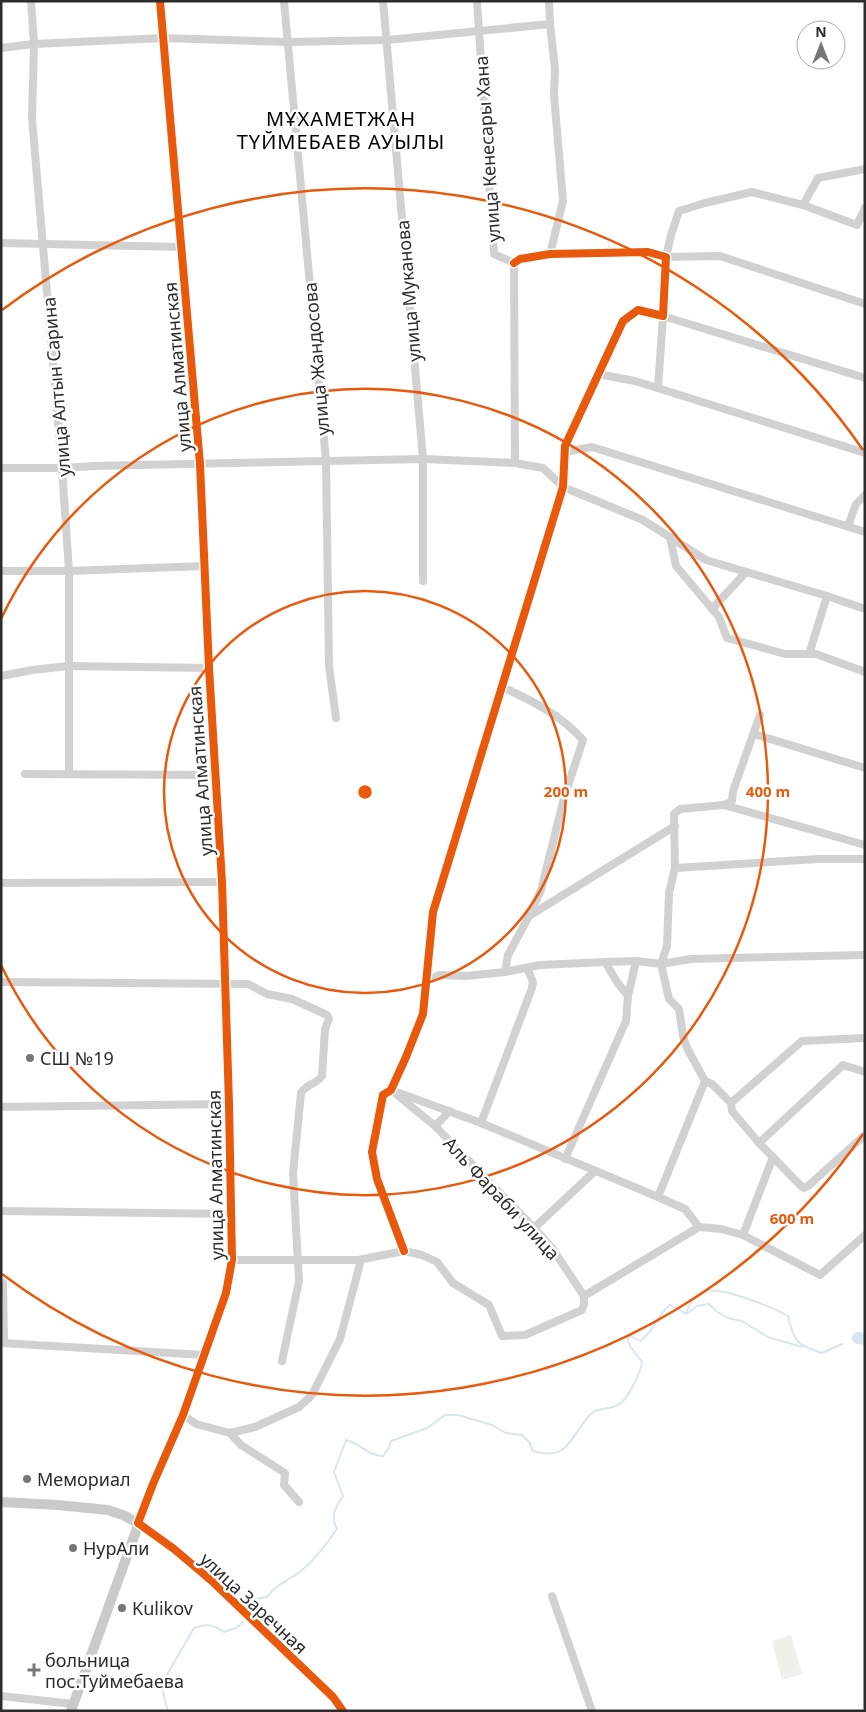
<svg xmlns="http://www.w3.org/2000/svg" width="866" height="1712" font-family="'Noto Sans',sans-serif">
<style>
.green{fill:#eff2eb}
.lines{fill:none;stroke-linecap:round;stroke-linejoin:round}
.stream{stroke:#d8e6ee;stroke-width:2}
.river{stroke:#d8e6ee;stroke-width:12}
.street{stroke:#d1d1d1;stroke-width:8}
.secondary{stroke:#cacaca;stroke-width:10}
.cycleway-casing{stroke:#fff;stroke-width:11}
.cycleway{stroke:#e8590c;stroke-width:8}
.ring{fill:none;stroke:#e8590c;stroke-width:2.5}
.poi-dot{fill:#767676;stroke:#fff;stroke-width:2}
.labels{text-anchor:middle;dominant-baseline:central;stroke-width:5;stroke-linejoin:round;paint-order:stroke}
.street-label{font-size:18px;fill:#2c2c2c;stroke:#fff}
.poi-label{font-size:18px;fill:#2c2c2c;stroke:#fff;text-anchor:start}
.quarter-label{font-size:20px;letter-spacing:1px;fill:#000;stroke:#fff}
.centre{fill:#e8590c;stroke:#fff;stroke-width:2.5}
.ring-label{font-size:15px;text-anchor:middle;font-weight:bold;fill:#e8590c;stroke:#fff;stroke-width:5;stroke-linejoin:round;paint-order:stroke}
</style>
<rect width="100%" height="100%" fill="#fff"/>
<polygon class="green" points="791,1635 802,1674 782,1680 772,1641"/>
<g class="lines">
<g class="stream">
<polyline points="688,1313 697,1306 709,1304 716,1311 728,1318 742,1321 768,1337 802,1347"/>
<path d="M253,1608L256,1599L267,1597C276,1584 290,1580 301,1571C316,1559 326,1544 337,1529C330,1515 335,1509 343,1496L334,1472L346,1440C360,1443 368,1456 383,1456L389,1448L391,1441L427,1428L445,1415H458L492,1425L506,1433L522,1435L529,1442L533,1451C571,1463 571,1432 592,1413C599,1407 613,1410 621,1403C629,1396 641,1372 642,1362L630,1346L627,1338L631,1336L640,1341C656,1330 656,1316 670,1305L686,1314C689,1306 693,1296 702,1292C719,1285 772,1307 788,1316C794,1342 797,1345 822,1353L842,1344"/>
<path d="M168,1711L161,1685L194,1628C208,1624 211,1623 224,1632L236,1628L243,1622"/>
</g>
<polyline class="river" points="858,1338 865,1339"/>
<g class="street">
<polyline points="31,1 34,44 32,118 62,468 69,571 69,773"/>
<polyline points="284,1 326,461 329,666 336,718"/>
<polyline points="383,1 423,459 423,581"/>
<polyline points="477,1 494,254 514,263"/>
<polyline points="550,24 555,69 554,95 563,201 550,254"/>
<polyline points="1,48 34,44 163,38 288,42 387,40 550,24 549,1"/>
<polyline points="865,169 818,178 803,205 752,192 705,203 679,211 671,235 666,257 720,256 865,304"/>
<polyline points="803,205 857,225 865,208"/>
<polyline points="1,243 181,247"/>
<polyline points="514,263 515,463"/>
<polyline points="598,374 635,381 865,453"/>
<polyline points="658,388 663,316 865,378"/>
<polyline points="565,452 592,447 865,532"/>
<polyline points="1,468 62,468 94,466 423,459 515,463 543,468 563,487 643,520 706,560 827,596 865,609"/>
<polyline points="848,526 856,504 865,495"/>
<polyline points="670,537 676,566 719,617 727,638 785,654 816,654 865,672"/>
<polyline points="1,571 69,571 204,566"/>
<polyline points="712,609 746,572"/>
<polyline points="809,654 827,596"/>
<polyline points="1,676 32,670 69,666 209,668"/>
<polyline points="760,715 733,791 732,801 724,805 680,809 674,814 675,868 669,893 667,946 661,964 669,999 679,1009 683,1036 687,1048 705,1081 712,1084 731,1103 732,1111 759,1143 800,1185 804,1188 808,1186 865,1135"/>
<polyline points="754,734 865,768"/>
<polyline points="25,774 215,775"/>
<polyline points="724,805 865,845"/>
<polyline points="675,868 818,859 865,859"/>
<polyline points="1,883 222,882"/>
<polyline points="529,916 675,826"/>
<polyline points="505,972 540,965 605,962 636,961 661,964 691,959 865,955"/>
<path d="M427,981L439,975L466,976L505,972L508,955L529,916L541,890L564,798L583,740C561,715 531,700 502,687"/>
<path d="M1,982L248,984L267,994L292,999L327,1015L329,1019L325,1029L322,1076C317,1084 306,1084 301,1093L293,1173L299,1281L282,1361"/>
<polyline points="628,996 636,961"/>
<polyline points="391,1090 481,1123 658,1197 685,1209 699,1227 721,1229 743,1235 820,1275 865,1235"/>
<polyline points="396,1094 435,1126 534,1228 552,1248 584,1296"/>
<polyline points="731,1103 802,1041 865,1038"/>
<polyline points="1,1107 229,1104"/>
<polyline points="481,1123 532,988 533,982 527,968"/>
<polyline points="435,1126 450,1111"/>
<polyline points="759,1143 843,1065 865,1072"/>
<polyline points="565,1159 626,1021 628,996 617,982 605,962"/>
<polyline points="658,1197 705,1081"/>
<polyline points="1,1211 231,1214"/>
<polyline points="534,1228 595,1171"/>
<polyline points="743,1235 773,1157"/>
<polyline points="404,1251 377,1179 372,1152 383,1095 391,1090 406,1057 423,1014 433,912 563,487 565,446 623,321 638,310 663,316 666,257 648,252 550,254 520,259 514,263"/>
<polyline points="232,1260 358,1260 404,1251 422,1255 437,1262 453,1283 489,1305 502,1336 525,1335 582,1310 584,1304 584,1296"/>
<polyline points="3,1283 4,1343"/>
<polyline points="584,1296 699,1227"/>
<polyline points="1,1343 204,1355"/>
<polyline points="183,1415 196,1424 230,1433 255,1427 299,1407 312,1395 340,1339 361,1260"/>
<polyline points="230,1433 241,1445 285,1473 284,1485 299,1502"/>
<polyline points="552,1596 592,1711"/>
<polyline points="1,1696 73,1704"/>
</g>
<g class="secondary">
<polyline points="1,1502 58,1505 108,1510 123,1515 138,1523 174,1549 213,1582 333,1697 343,1711"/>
<polyline points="71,1711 153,1484 183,1415 226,1293 232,1260 229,1104 222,882 209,668 200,464 160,1"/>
</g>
<g class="cycleway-casing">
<g id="cycleway">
<polyline points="160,1 200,464 209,668 222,882 229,1104 232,1260 226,1293 183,1415 153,1484 138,1523 174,1549 213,1582 333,1697 343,1711"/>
<polyline points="404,1251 377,1179 372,1152 383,1095 391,1090 406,1057 423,1014 433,912 563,487 565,446 623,321 638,310 663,316 666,257 648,252 550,254 520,259 514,263"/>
</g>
</g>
<use href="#cycleway" class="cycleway"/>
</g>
<g class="ring">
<circle cx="365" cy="792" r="201"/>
<path d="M1 619A403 403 0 1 1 1 965"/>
<path d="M863 1134A604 604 0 0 1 2 1274M2 310A604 604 0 0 1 863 450"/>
</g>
<g class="poi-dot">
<circle cx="30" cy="1058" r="5"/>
<circle cx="27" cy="1479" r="5"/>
<circle cx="73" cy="1548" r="5"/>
<circle cx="122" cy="1608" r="5"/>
<path d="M31.5 1662.5h5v5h5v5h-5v5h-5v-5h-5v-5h5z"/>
</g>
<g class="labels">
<g class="street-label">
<text transform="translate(487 149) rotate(-94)">улица Кенесары Хана</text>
<text transform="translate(408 291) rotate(-95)">улица Муканова</text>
<text transform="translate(316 359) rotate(-95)">улица Жандосова</text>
<text transform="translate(177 367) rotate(-95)">улица Алматинская</text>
<text transform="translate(56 387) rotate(-95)">улица Алтын Сарина</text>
<text transform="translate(200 771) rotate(-94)">улица Алматинская</text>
<text transform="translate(215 1175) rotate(-91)">улица Алматинская</text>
<text transform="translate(502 1198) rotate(47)">Аль Фараби улица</text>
<text transform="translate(254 1603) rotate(43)">улица Заречная</text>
</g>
<g class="poi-label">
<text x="40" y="1058">СШ №19</text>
<text x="37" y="1479">Мемориал</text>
<text x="83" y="1548">НурАли</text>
<text x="132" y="1608">Kulikov</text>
<text x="45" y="1660">больница<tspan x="45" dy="21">пос.Туймебаева</tspan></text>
</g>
<g class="quarter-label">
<text x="341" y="118">МҰХАМЕТЖАН<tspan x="341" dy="23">ТҮЙМЕБАЕВ АУЫЛЫ</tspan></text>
</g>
</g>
<circle cx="365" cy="792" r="8" class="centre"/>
<g class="ring-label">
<text x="566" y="797">200 m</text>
<text x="768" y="797">400 m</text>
<text x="792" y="1224">600 m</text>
</g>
<rect width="866" height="1712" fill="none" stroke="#2c2c2c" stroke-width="5"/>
<g transform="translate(821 45)"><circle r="24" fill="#ffffff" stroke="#ababab"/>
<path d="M0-4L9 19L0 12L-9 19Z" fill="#767676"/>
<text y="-8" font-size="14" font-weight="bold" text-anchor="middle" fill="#2c2c2c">N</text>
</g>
</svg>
